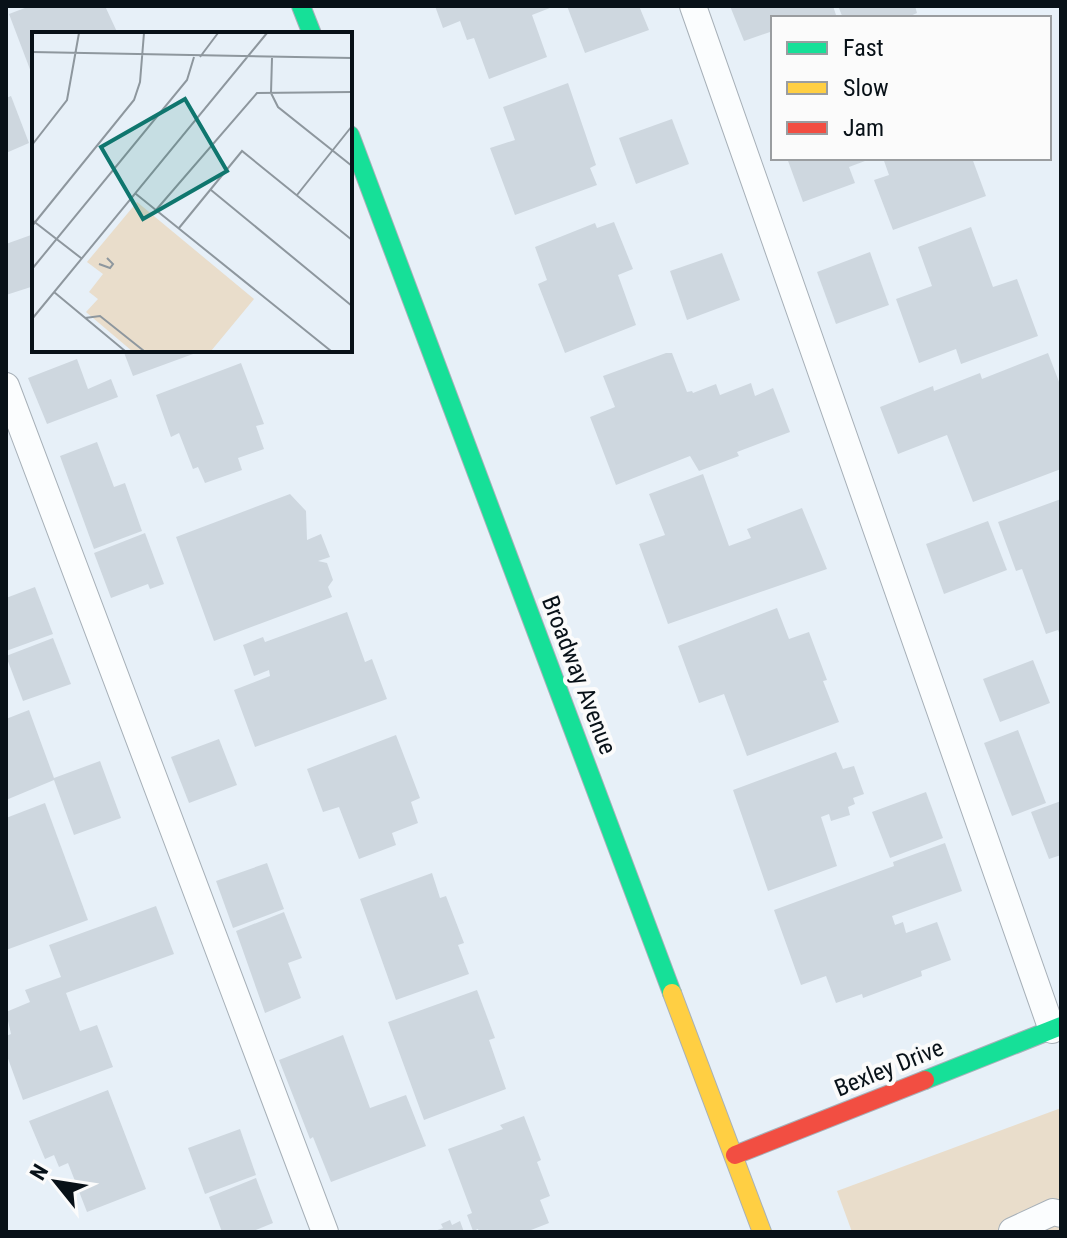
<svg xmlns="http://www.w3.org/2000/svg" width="1067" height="1238" font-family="'Roboto Condensed',sans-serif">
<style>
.green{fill:#e9ddcb}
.building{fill:#ced7df}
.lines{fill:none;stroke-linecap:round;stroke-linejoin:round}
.lane-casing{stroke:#a7b0b8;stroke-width:28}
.fast-casing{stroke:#a7b0b8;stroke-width:20}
.slow-casing{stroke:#a7b0b8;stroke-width:20}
.jam-casing{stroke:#a7b0b8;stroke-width:20}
.lane{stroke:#fbfdfe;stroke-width:26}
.fast{stroke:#16e098;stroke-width:18}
.slow{stroke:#ffcf43;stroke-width:18}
.jam{stroke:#f24e42;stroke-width:18}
.labels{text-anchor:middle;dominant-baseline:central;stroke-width:8;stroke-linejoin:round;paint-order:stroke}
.street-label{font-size:24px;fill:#081118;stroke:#fbfbfb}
.inset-road{fill:none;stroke:#8e979e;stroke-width:2}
.view{fill:#0f766e;fill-opacity:0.15;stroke:#0f766e;stroke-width:4}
.inset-edge{fill:none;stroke:#081118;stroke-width:4}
</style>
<rect width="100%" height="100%" fill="#e7f0f8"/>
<polygon class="green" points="1061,1108 1061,1232 852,1232 837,1191"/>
<g class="building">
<polygon points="30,6 105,6 118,34 34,34 34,80 9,14"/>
<polygon points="435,6 555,6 532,15 547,57 489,79 474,38 467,40 460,21 443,28"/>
<polygon points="567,6 639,6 649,30 585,53"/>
<polygon points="730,6 833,6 837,18 773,18 773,31 744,41"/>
<polygon points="838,6 915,6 917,13 906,18 843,18"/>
<polygon points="568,83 596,165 590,168 597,185 515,215 490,148 515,140 503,107"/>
<polygon points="11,96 29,143 6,153 6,98"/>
<polygon points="672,119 689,164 636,184 619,138"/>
<polygon points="787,158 873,158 849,167 855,183 803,202"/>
<polygon points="883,158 972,158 986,196 893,230 874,180 889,175"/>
<polygon points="614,222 633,269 618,275 636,325 565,353 538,284 547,280 535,247 595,223 597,228"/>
<polygon points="971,227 993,287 1017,279 1038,336 961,364 956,349 919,363 896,299 932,286 918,247"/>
<polygon points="31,235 34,242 34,286 6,295 6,244"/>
<polygon points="870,252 889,305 836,324 817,272"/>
<polygon points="722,253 740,300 687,320 670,271"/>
<polygon points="123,350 204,350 133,376"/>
<polygon points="666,353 672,353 687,392 692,391 693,393 716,384 720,395 751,383 755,396 773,388 790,432 737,452 739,456 699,471 690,456 616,485 590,417 615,407 603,376"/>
<polygon points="1048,353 1061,387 1061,469 973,502 947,435 898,454 880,407 933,386 934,391 980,373 982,379"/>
<polygon points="77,359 88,389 111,379 118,397 47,424 28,378"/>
<polygon points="241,363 264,424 256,426 264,449 238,458 242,470 205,483 198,467 193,469 179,433 171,437 156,395"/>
<polygon points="97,442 114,487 125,483 142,531 94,549 60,456"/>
<polygon points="703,474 729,546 751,538 747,529 802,508 827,569 668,624 639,544 665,535 649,494"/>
<polygon points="290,494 306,511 307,540 321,534 330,557 318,561 327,563 333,580 328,587 332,597 214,641 176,537"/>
<polygon points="1061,499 1061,637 1058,630 1046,634 1022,569 1016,571 998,522"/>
<polygon points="988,521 1007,570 944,594 926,544"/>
<polygon points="145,533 164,584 150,589 148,584 111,598 94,553"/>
<polygon points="35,587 53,634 6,651 6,598"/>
<polygon points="777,608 789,639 809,632 827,680 823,681 839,722 747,756 724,694 699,703 678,646"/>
<polygon points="347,612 365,662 372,659 387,699 255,747 234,690 270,676 269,670 254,676 243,645 263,637 265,642"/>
<polygon points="53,638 71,684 23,701 6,656"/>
<polygon points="1033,660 1050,703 1000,722 983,679"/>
<polygon points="29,710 54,778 100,761 121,818 74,835 54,780 6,800 6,719"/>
<polygon points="1018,730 1046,803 1012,816 984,743"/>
<polygon points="396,735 420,798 411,802 418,823 392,833 396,845 359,859 339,807 323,812 307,769"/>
<polygon points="219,739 237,785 189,803 171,757"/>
<polygon points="836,752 843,769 854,766 864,794 853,798 855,804 848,807 850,815 831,821 829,814 821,817 837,866 768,891 733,790"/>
<polygon points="926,792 943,838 890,858 872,812"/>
<polygon points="1061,801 1061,855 1049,859 1031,812"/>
<polygon points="45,803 88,920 6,950 6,818"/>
<polygon points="945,843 962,891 892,916 895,925 903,922 906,933 937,922 951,960 921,971 922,976 863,998 862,994 836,1003 826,976 801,985 774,910 894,866 893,862"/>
<polygon points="267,863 284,909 233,928 216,881"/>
<polygon points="432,873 440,898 446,896 464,943 458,945 469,974 396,1000 360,899"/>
<polygon points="156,906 174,954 66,993 80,1031 97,1025 113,1067 23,1100 6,1053 6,1036 11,1034 6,1012 30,1002 25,990 61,977 49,945"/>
<polygon points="284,912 302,958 288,963 301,998 265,1013 236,931"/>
<polygon points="477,990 495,1038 489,1040 506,1089 424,1120 388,1022"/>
<polygon points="343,1035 370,1108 406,1095 426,1146 331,1182 313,1137 310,1139 279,1060"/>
<polygon points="108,1090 146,1189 87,1212 68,1163 59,1167 54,1155 45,1159 29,1121"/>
<polygon points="524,1116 541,1160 537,1162 550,1196 540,1200 549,1223 526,1232 479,1232 478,1229 473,1231 467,1215 472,1213 448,1149 503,1129 500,1125"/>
<polygon points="240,1129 256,1175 205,1194 188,1148"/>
<polygon points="256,1178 273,1223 251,1232 222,1232 209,1197"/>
<polygon points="450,1220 452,1225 460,1221 464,1232 432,1232 443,1228 441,1224"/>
</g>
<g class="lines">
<g class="lane-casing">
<g id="lane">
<polyline points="693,6 1052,1030"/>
<polyline points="6,386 325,1232"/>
<polyline points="1012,1231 1053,1212 1061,1214"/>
</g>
</g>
<g class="fast-casing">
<g id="fast">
<polyline points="301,6 312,34"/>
<polyline points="350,135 672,993"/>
<polyline points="925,1080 1061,1026"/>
</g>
</g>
<g class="slow-casing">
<polyline id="slow" points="672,993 762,1232"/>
</g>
<g class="jam-casing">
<polyline id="jam" points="735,1155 925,1080"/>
</g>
<use href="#lane" class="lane"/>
<use href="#fast" class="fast"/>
<use href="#slow" class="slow"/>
<use href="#jam" class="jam"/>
</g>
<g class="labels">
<g class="street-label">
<text transform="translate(579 675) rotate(69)">Broadway Avenue</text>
<text transform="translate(889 1068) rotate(-22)">Bexley Drive</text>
</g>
</g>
<g transform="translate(32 32)">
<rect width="320" height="320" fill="#e7f0f8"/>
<path d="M105,170L222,267L179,319H100L54,280L66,267L57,260L71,242L55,230Z" fill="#e9ddcb"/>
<path class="inset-road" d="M0,20L320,26M168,25L186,1M240,26L239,61L246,75L320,134M0,113L35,68L47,1M179,158L320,274M104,162L299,319M265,163L320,94M124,178L225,61L320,60M0,188L49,226M0,194L102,68L108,50L112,1M147,196L210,119L320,208M67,232L78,236L81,232L75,226M0,237L155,48L162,25M22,260L93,319M53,286L68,284L112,319M0,287L235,1"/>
<path class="view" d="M153,67L195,139L111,187L69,115Z"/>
<rect width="320" height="320" class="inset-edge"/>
</g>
<rect width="1067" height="1238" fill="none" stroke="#081118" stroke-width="16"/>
<rect x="771" y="16" width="280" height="144" fill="#fbfbfb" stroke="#9a9da0" stroke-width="2"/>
<rect x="787" y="42" width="40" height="12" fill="#16e098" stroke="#9a9da0" stroke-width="2"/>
<text x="843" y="56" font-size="24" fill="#081118">Fast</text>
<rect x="787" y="82" width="40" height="12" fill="#ffcf43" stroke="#9a9da0" stroke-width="2"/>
<text x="843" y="96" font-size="24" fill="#081118">Slow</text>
<rect x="787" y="122" width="40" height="12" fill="#f24e42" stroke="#9a9da0" stroke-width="2"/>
<text x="843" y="136" font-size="24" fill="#081118">Jam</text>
<g transform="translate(56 1182) rotate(300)" stroke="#fbfbfb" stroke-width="6" paint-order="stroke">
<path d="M0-6L14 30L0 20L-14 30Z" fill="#081118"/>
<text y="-12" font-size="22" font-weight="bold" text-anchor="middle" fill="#081118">N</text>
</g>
</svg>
